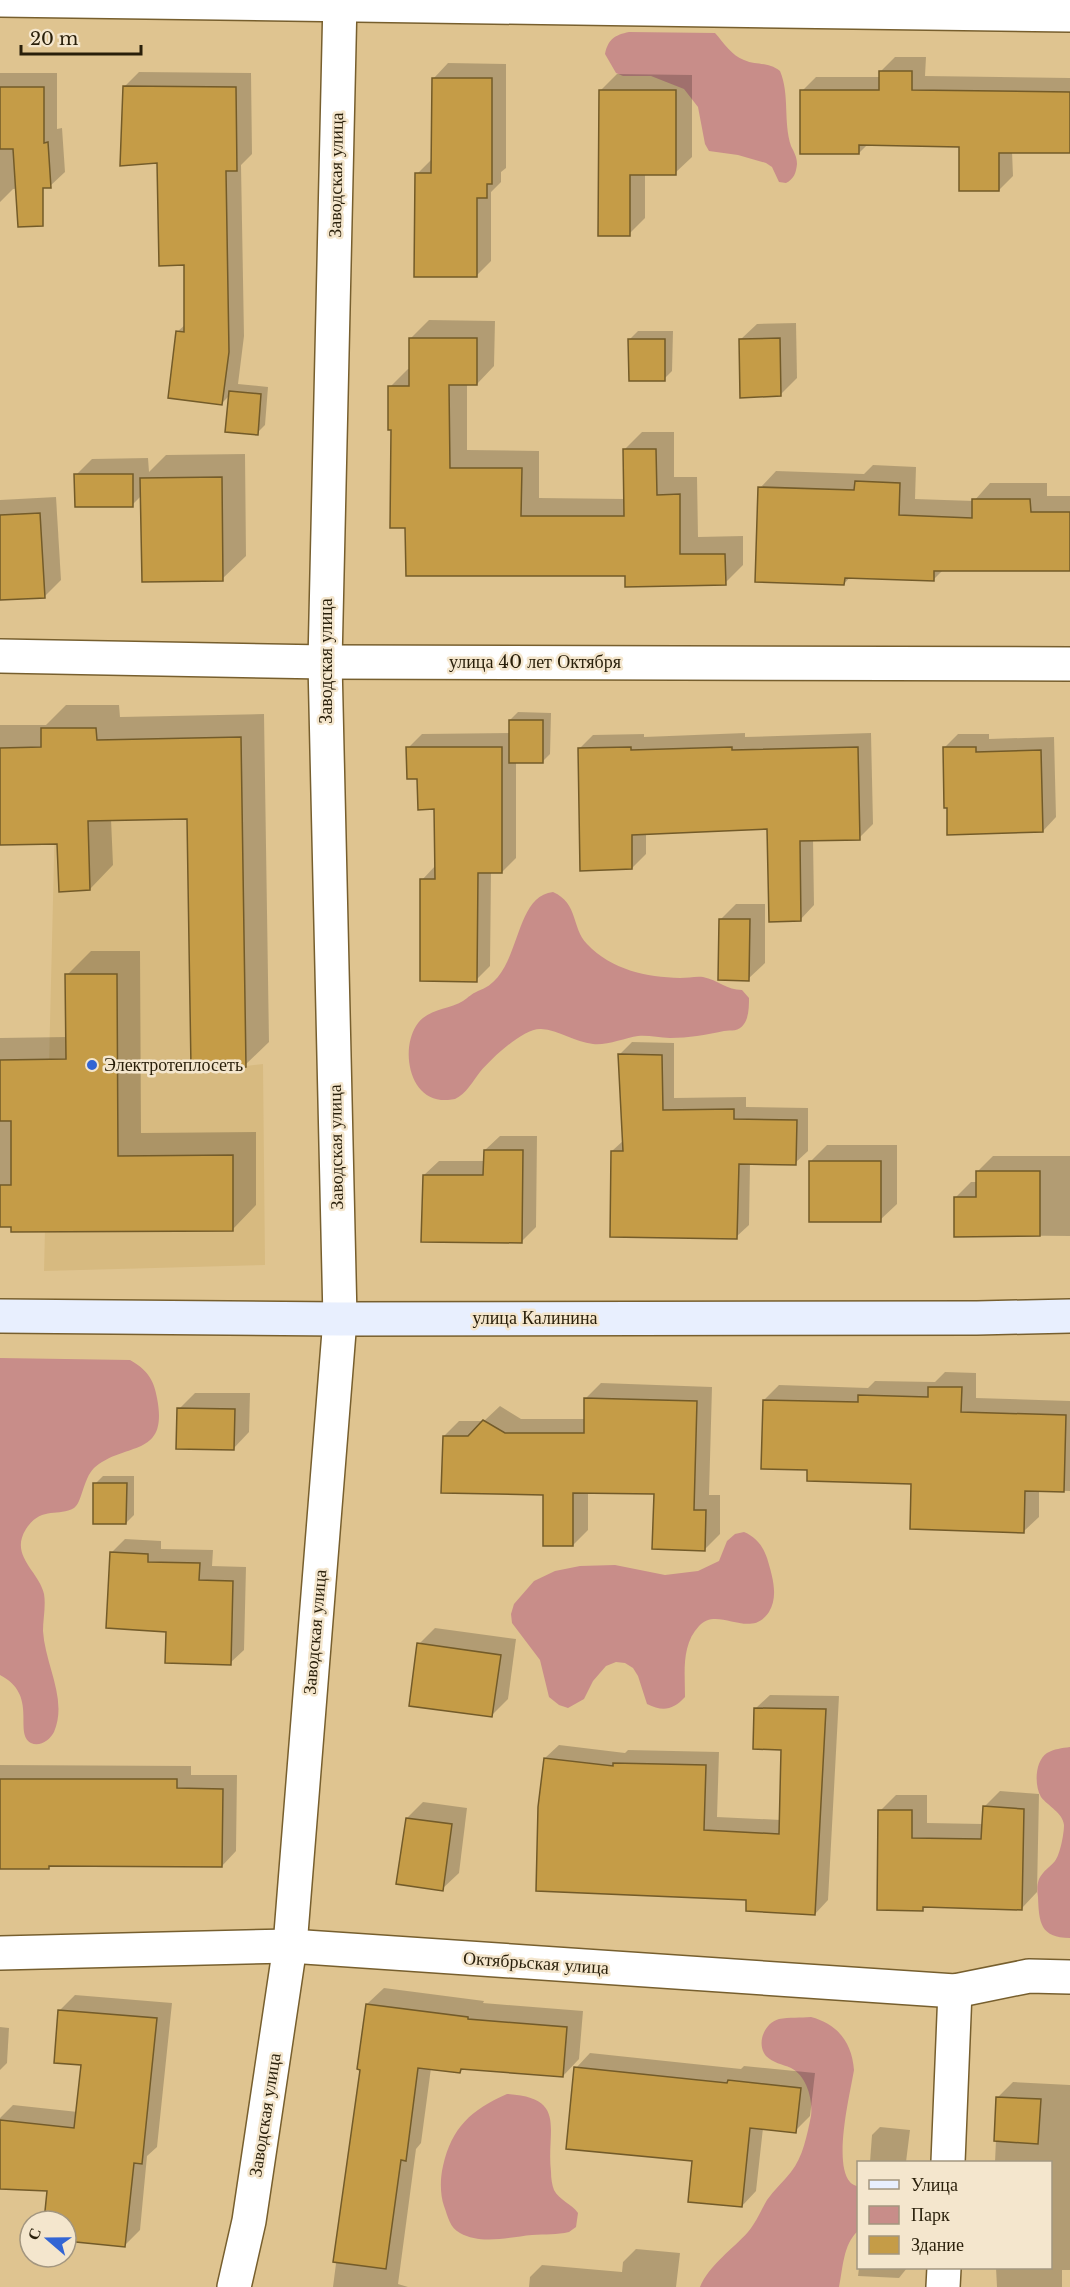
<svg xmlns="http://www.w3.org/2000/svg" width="1070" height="2287" font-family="'Libre Baskerville',serif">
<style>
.built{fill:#d7ba80}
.green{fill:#c88d89}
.shadow{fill:#0003}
.building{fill:#c59c47;stroke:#735b29;stroke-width:1.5}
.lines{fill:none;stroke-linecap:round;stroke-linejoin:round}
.street-casing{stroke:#775f2e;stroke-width:36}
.secondary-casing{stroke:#775f2e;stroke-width:36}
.street{stroke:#fff;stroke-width:33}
.secondary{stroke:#e8effe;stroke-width:33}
.poi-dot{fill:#3365d4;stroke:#f4e6cd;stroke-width:2}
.labels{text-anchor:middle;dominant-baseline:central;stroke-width:5;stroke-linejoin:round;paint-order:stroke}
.street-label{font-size:18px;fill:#291f0a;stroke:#f4e6cd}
.poi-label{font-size:18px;fill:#291f0a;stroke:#f4e6cd;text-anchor:start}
</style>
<rect width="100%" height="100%" fill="#dfc490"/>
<polygon class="built" points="41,728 96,728 97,740 241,737 246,1066 263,1064 265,1265 44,1271 56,776 42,765"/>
<g class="green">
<path d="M629,32L715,33C724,43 732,56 744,60C757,66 768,61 780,71C790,95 783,121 791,146C794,152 797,157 797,164C796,173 794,179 786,183L779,182L772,167L766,163L738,155L709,151L705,144L698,107L684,89L651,76H623L616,73L605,54C608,39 615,35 629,32Z"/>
<path d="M553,892C579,904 571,927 587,944C612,970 646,977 680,978C688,978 696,976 703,977C718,980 727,990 742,990L749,998C749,1006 749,1017 744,1024C739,1032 731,1030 724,1031C705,1035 689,1038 670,1038C659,1038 649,1035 638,1036C625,1038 605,1046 593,1044C575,1042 559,1030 541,1029C523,1028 491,1059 480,1072C473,1081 466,1094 455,1099C451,1100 445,1100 441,1100C409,1097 401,1050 416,1026C426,1009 448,1010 463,1001C469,997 471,994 478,991C523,976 511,897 553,892Z"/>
<path d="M0,1358L130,1360C146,1369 154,1379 157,1398C169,1459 124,1441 94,1468C83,1479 82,1503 74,1508C58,1517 41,1506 26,1529C9,1556 39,1571 44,1594C46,1606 43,1619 43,1631C45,1665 68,1699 54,1732C50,1740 40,1747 31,1743C13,1733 39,1695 0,1675Z"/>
<path d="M744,1532C756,1537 763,1546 767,1558C772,1575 779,1596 769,1612C750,1641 718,1605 699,1626C681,1645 685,1673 685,1697C673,1710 663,1712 647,1704L638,1676L633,1668L625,1663L616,1662L606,1666L593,1681L584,1699L568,1708L559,1705L549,1697L540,1660L512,1623L511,1614L514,1604L534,1581L555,1571L580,1566L615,1565L665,1575L698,1571L719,1561L727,1541L735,1534Z"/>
<path d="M1070,1747V1938C1040,1938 1039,1922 1038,1897C1037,1890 1037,1885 1039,1879C1043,1871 1050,1867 1055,1861C1060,1855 1064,1834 1064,1825C1063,1813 1048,1806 1041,1797C1034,1785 1035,1761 1047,1753C1054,1749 1062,1748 1070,1747Z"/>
<path d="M811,2017C838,2024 852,2043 854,2070C850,2094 833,2163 850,2182C851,2184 857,2186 858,2187V2231C843,2244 843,2269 839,2287H700C709,2265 733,2249 748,2232C756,2223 761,2210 767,2200C774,2190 783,2182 791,2172C803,2157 807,2135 811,2116C813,2100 807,2076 791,2068C782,2064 773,2063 766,2056C756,2044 764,2023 779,2019C789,2017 801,2018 811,2017Z"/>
<path d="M507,2094C568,2098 546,2129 551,2172C551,2178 552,2185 554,2190C559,2200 572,2204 578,2213L576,2227L569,2232C557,2235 545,2234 532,2235C510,2237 481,2245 460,2233C450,2228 448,2217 444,2206C440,2194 440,2179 443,2166C452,2127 471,2110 507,2094Z"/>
</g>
<g class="shadow">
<polygon points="895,57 926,57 925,76 1070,78 1070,151 1012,151 1013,176 999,190 960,145 868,144 859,153 802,91 816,77 881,77 881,71"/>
<polygon points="448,63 506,64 506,168 501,172 501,182 491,192 491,261 476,276 417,174 432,159 434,78"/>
<polygon points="139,72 251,73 252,154 241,165 244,336 238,384 268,387 265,425 257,433 230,395 222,403 177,332 186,324 185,264 158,161 124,87"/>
<polygon points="0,73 57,73 57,129 62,128 65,172 50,186 13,189 0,202"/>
<polygon points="617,74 692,75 692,157 675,173 645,173 645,218 629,234 600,91"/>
<polygon points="429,320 495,321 494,366 477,384 467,384 467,450 539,451 539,498 625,499 624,450 642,432 674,432 674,477 697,477 698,537 743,536 743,565 725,583 627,574 406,527 392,429 390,387 408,369 411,369 411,338"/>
<polygon points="796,323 797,378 781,394 740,340 757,324"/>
<polygon points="638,331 673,331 672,371 664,379 630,339"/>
<polygon points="245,454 246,556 222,579 142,495 132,505 76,475 92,459 148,458 149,472 166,455"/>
<polygon points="873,465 916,467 915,499 974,501 990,483 1047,483 1047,496 1070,496 1070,570 944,569 933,580 850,577 844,584 760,488 776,471 864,474"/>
<polygon points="56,497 61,580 44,597 0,599 0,500"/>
<polygon points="66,705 119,705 120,717 264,714 269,1042 245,1065 189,818 111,819 113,865 90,889 58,842 0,843 0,725 46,725"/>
<polygon points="518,712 551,713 550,754 542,762 516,762 516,858 502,872 491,872 490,966 476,980 422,880 436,865 436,808 419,777 408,748 422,734 510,733 510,720"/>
<polygon points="745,733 745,737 871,733 873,824 859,838 813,839 814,905 800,920 769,828 646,832 646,854 632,868 579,749 593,735 644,734 644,737"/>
<polygon points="958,734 989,734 989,739 1054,737 1056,817 1043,831 944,748"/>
<polygon points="736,904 765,904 765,963 748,979 720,920"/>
<polygon points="91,951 140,951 141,1133 256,1132 256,1205 233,1229 0,1226 0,1038 67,1037 67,975"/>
<polygon points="632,1042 674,1043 674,1098 746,1097 746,1107 808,1108 808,1151 795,1163 750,1163 749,1225 736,1237 612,1151 624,1140 620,1054"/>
<polygon points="500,1136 537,1136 536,1227 521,1242 424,1175 439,1161 485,1161 485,1150"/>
<polygon points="827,1145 897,1145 897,1204 880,1220 810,1162"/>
<polygon points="993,1156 1070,1156 1070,1236 956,1235 955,1198 971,1182 977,1182 977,1172"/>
<polygon points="945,1372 976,1373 976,1398 1070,1401 1070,1491 1039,1490 1039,1517 1024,1531 913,1482 808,1468 764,1400 779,1385 868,1388 875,1381 935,1382"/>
<polygon points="601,1383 712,1387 709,1495 720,1495 720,1534 705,1549 656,1492 588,1492 588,1530 573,1545 544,1493 444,1436 459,1421 484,1421 500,1406 521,1419 586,1419 586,1398"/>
<polygon points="195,1393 250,1393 249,1432 233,1449 179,1409"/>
<polygon points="103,1476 134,1476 134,1515 126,1523 95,1484"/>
<polygon points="125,1539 161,1541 161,1549 213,1550 212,1566 246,1567 244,1650 230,1663 168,1630 112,1552"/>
<polygon points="435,1628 516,1639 508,1699 492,1715 419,1644"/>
<polygon points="770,1695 839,1696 828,1900 815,1914 748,1899 545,1758 559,1745 625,1753 628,1750 719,1752 717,1817 781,1820 783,1748 756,1708"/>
<polygon points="0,1765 191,1766 191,1775 237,1775 236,1851 222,1866 51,1864 48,1867 0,1867"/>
<polygon points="1000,1791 1039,1794 1037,1892 1022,1908 926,1906 923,1909 880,1811 896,1795 927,1795 927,1823 983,1824 984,1807"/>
<polygon points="423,1802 467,1808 459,1873 442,1889 407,1818"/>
<polygon points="384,1988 484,2001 483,2003 583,2011 579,2059 563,2076 464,2067 460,2072 431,2068 421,2143 416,2149 398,2284 408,2287 333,2287 361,2068 367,2004"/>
<polygon points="75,1995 172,2003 157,2147 147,2156 140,2230 125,2245 66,2240 66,2221 46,2221 52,2157 0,2152 0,2118 13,2105 78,2112 82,2064 60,2010"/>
<polygon points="0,2027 9,2028 7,2063 0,2070"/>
<polygon points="590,2053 741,2069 744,2066 815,2073 810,2116 795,2131 763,2128 756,2191 742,2206 694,2160 576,2068"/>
<polygon points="1013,2082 1070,2085 1070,2270 1062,2270 1062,2287 997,2287 996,2268 1050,2268 1050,2162 995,2162 998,2097"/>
<polygon points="880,2127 910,2130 906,2162 870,2162 872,2135"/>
<polygon points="636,2249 680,2253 676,2287 529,2287 530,2277 542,2265 622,2272 623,2262"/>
<polygon points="859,2268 907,2268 899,2278 858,2276"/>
</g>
<g class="building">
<polygon points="879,71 912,71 912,90 1070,92 1070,153 999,153 999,191 959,191 959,147 859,145 859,154 800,154 800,90 879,90"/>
<polygon points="432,78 492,78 492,184 487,184 487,198 477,198 477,277 414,277 415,173 431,173"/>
<polygon points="123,86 236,87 237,171 226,171 229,352 222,405 168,398 176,331 184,332 184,265 159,266 157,163 120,166"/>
<polygon points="0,87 44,87 44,143 48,142 51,188 43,188 43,226 18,227 13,149 0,149"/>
<polygon points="599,90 676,90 676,175 630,175 630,236 598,236"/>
<polygon points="409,338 477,338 477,385 449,385 450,468 522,468 521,516 624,516 623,449 656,449 657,495 680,494 680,554 725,554 726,585 625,587 625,576 406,576 405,528 390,528 391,430 388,430 388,386 409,386"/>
<polygon points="780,338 781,396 740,398 739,339"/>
<polygon points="628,339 665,339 665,381 629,381"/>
<polygon points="229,391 261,394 258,435 225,432"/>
<polygon points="74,474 133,474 133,507 75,507"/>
<polygon points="222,477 223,581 142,582 140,478"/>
<polygon points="855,481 900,483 899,515 972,518 972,499 1030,499 1031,512 1070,512 1070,571 934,571 934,581 845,578 844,585 755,582 758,487 854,490"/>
<polygon points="40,513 45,598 0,600 0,515"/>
<rect x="509" y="720" width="34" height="43"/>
<polygon points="41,728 96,728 97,740 241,737 246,1067 191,1068 187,819 88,821 90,890 59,892 57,844 0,845 0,748 41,747"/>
<polygon points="406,747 502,747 502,873 478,873 477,982 420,981 420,879 435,879 434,809 418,810 417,779 407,779"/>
<polygon points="631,747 631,750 732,747 732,750 858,747 860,840 800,841 801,921 769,922 767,829 632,835 632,869 580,871 578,748"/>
<polygon points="943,747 976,747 976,752 1041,750 1043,832 947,835 947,808 944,808"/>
<polygon points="719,919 750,919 749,981 718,980"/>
<polygon points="65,974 117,974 118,1156 233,1155 233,1231 11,1232 11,1227 0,1227 0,1185 11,1185 11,1121 0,1121 0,1060 66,1059"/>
<polygon points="618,1054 662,1055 663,1110 734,1109 734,1119 797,1120 796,1165 739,1164 737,1239 610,1237 611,1151 623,1151"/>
<polygon points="484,1150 523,1150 522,1243 421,1242 423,1175 483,1175"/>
<rect x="809" y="1161" width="72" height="61"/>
<polygon points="976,1171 1040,1171 1040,1236 954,1237 954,1197 976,1197"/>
<polygon points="928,1387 962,1387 961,1412 1066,1415 1064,1492 1025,1491 1024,1533 910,1529 911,1484 807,1481 807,1470 761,1469 763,1400 858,1402 858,1395 928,1397"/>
<polygon points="584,1398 697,1401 694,1510 706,1510 705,1551 652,1549 654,1494 573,1493 573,1546 543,1546 543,1495 441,1493 443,1436 468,1436 483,1420 505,1433 584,1433"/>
<polygon points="177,1408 235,1409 234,1450 176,1449"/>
<polygon points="93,1483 127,1483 126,1524 93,1524"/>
<polygon points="110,1552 148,1554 148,1562 200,1563 199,1580 233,1581 231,1665 165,1663 166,1632 106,1628"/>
<polygon points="417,1643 501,1655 492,1717 409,1706"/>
<polygon points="754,1708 826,1709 815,1915 746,1911 746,1900 536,1891 538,1807 544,1758 613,1766 613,1763 706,1765 704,1830 779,1834 781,1750 753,1749"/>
<polygon points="0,1779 177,1779 177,1788 223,1789 222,1867 49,1866 49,1869 0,1869"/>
<polygon points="983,1806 1024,1809 1022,1910 923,1907 923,1911 877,1910 878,1810 912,1810 912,1838 981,1839"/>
<polygon points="406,1818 452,1824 443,1891 396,1884"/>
<polygon points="366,2004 468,2017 468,2019 567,2027 563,2077 461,2069 460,2073 418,2068 406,2161 401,2160 386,2269 333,2262 360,2070 357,2069"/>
<polygon points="58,2010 157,2018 142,2164 134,2163 125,2247 66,2241 66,2221 44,2221 47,2191 0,2189 0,2120 74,2128 81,2065 54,2063"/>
<polygon points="574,2067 727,2083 728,2080 801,2088 796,2133 750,2128 742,2207 688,2202 692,2161 566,2149"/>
<polygon points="996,2097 1041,2099 1038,2144 994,2141"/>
</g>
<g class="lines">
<g class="street-casing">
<g id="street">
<polyline points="0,0 1070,15"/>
<polyline points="0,656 325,662 1070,664"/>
<polyline points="0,1953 290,1946 955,1991 1029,1976 1070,1977"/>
<polyline points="948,2162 955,1991"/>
<polyline points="234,2287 249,2221 290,1946 340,1319 325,662 340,0"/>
<polyline points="943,2287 944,2268"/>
</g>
</g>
<g class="secondary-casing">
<polyline id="secondary" points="0,1316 340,1319 977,1318 1070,1316"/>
</g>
<use href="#street" class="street"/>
<use href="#secondary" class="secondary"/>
</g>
<circle class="poi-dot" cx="92" cy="1065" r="6"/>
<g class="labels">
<g class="street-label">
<text transform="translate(336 175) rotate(-89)">Заводская улица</text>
<text transform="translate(326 661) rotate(-90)">Заводская улица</text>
<text x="535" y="662">улица 40 лет Октября</text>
<text transform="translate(336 1147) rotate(-91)">Заводская улица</text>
<text x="535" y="1318">улица Калинина</text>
<text transform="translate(315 1632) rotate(-85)">Заводская улица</text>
<text transform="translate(536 1963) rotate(4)">Октябрьская улица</text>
<text transform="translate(265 2115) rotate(-81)">Заводская улица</text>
</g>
<g class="poi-label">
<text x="104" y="1065">Электротеплосеть</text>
</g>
</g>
<rect x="857" y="2161" width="195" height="108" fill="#f4e6cd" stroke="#a3967f" stroke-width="1.5"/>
<rect x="869" y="2180" width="30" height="9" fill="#e8effe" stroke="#a3967f" stroke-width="1.5"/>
<text x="911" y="2191" font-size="18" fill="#291f0a">Улица</text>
<rect x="869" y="2206" width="30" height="18" fill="#c88d89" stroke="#a3967f" stroke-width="1.5"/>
<text x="911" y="2221" font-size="18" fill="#291f0a">Парк</text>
<rect x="869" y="2236" width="30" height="18" fill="#c59c47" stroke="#a3967f" stroke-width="1.5"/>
<text x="911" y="2251" font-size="18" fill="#291f0a">Здание</text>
<g transform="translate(48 2239) rotate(290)"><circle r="28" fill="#f4e6cd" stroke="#a3967f" stroke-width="1.5"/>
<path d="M0-4.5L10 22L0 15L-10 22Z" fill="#3365d4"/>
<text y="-9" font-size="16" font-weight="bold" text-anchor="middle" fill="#291f0a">С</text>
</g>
<path d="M21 45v9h120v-9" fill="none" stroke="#291f0a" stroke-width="3"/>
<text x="30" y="45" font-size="18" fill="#291f0a" stroke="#f4e6cd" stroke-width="4.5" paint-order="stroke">20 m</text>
</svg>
